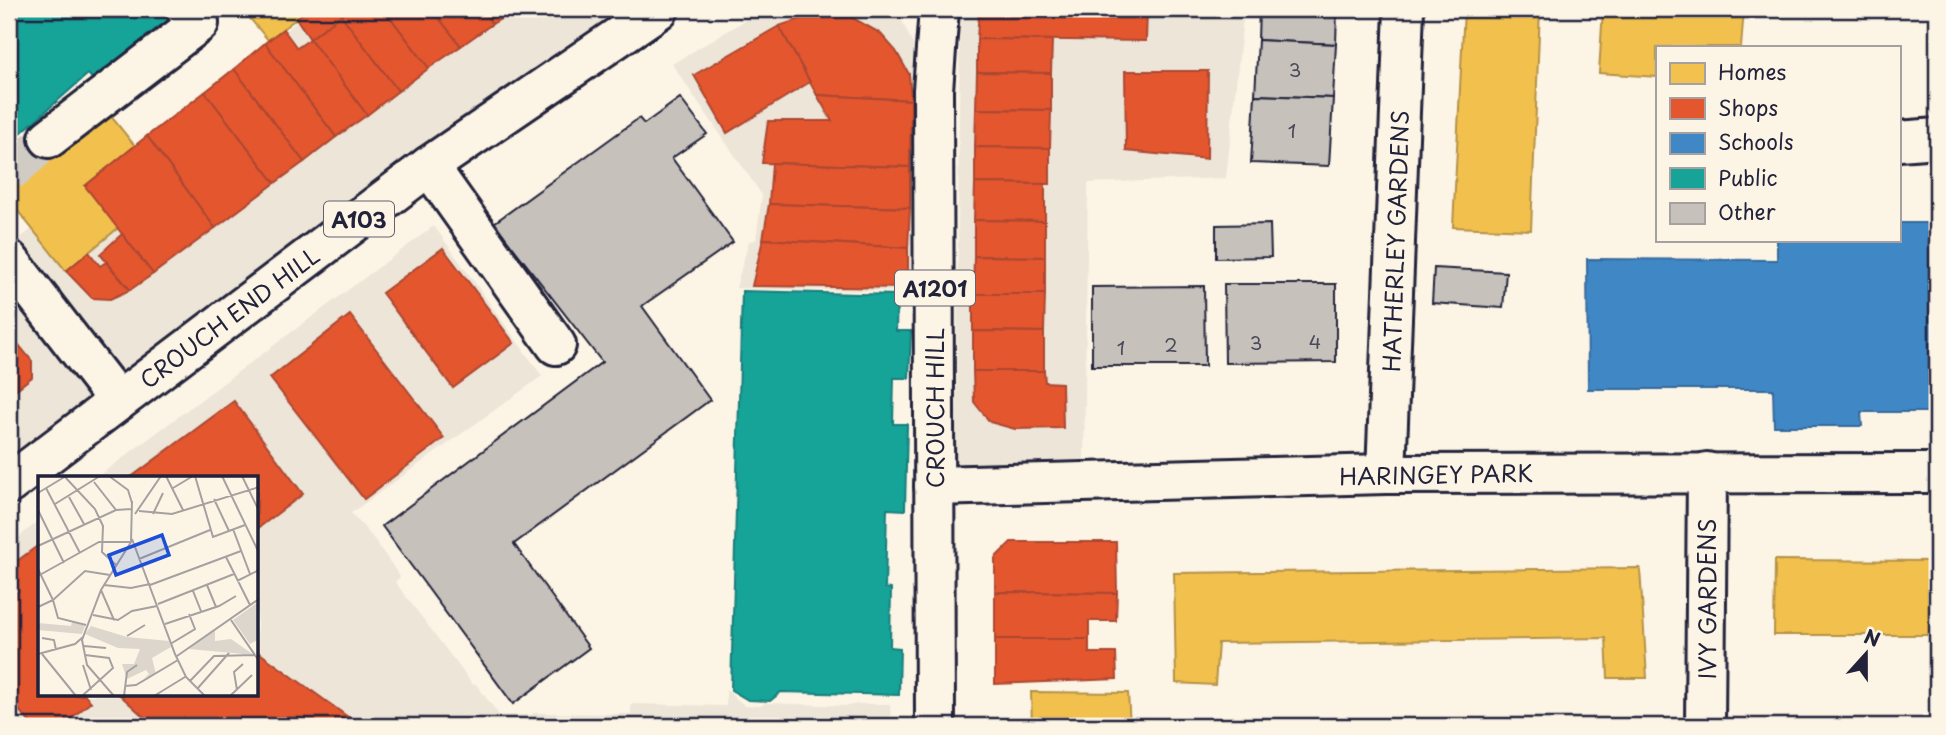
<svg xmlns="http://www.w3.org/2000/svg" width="1946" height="735" font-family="'Playpen Sans',sans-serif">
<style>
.built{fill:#ece5d8}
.homes{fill:#f2c14e;stroke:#b49148;stroke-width:2}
.shops{fill:#e4572e;stroke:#aa4732;stroke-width:2}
.schools{fill:#3f88c5;stroke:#36699c;stroke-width:2}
.public{fill:#17a398;stroke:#1a7c7c;stroke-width:2}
.building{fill:#c6c1bb;stroke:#22223b;stroke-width:2}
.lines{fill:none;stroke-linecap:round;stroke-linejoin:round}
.minor-tunnel{stroke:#d0cbc3;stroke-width:38;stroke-dasharray:38 19;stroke-linecap:butt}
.minor-casing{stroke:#22223b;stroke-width:44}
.major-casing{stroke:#22223b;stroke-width:44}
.minor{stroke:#fcf5e5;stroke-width:38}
.major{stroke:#fcf5e5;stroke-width:38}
.labels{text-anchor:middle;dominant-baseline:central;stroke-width:7;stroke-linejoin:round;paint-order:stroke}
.number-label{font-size:19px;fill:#4b4a5b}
.shield{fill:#fcf5e5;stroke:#63616e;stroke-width:2}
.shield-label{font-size:21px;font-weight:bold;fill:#22223b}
.street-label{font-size:23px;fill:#22223b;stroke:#fcf5e5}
.inset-road{fill:none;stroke:#a5a1a1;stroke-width:2}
.view{fill:#1d4ed8;fill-opacity:0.15;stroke:#1d4ed8;stroke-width:3.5}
.inset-edge{fill:none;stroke:#22223b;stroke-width:3.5}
</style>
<rect width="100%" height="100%" fill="#fcf5e5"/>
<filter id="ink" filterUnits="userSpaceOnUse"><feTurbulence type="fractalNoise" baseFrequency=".0143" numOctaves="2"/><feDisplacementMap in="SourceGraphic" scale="14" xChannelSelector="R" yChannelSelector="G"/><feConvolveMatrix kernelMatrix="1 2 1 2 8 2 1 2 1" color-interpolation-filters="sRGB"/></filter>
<g filter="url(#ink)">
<g class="built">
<polygon points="313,9 659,9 9,484 9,247"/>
<polygon points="764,9 897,9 913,45 925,87 925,292 736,288 749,241 756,240 762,195 672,64"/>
<polygon points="960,9 1244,9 1226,178 1088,183 1084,463 956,467"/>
<polygon points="434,226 542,376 351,513 374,539 400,577 395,582 473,685 476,684 499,715 532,715 533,713 631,714 631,704 726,706 726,690 745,706 761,706 765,703 848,706 858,704 890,704 891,726 9,726 9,545 40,520 40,695 257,695 257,478 96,478"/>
</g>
<g class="homes">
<polygon points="242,9 309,9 268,40"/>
<polygon points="1464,9 1540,9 1531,230 1453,227"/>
<polygon points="1603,9 1744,9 1741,47 1657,47 1657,77 1599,73"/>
<polygon points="102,105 135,146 85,186 118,228 66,271 9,200 9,150 39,127"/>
<polygon points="1775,560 1937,561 1937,635 1774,635"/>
<polygon points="1640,568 1647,678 1608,678 1606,638 1218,643 1215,685 1176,683 1174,573"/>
<polygon points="1031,692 1128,693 1130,726 1032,726"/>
</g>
<g class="shops">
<polygon points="309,9 350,9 310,39 296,18"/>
<polygon points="350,9 384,9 429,68 398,91 341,15"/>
<polygon points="384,9 432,9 461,46 429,68"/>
<polygon points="432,9 482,9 492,24 461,46"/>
<polygon points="482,9 518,9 492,24"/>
<polygon points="979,9 1147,9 1146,41 977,39"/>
<polygon points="818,13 851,17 880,33 896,51 909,74 911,100 817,95 779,26"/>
<polygon points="341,15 398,91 367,115 310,39"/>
<polygon points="779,26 810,82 727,133 694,75"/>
<polygon points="283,29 297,48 310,39 367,115 336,137 265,43"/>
<polygon points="977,39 1052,40 1051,73 977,72"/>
<polygon points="265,43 336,137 304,162 234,69"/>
<polygon points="234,69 304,162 275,183 205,92"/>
<polygon points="1125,71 1208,71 1207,159 1126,151"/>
<polygon points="977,72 1051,73 1051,110 976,109"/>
<polygon points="205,92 275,183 215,228 147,136"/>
<polygon points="817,95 911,100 910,167 762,163 768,121 832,121"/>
<polygon points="976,109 1051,110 1050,148 975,147"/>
<polygon points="147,136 215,228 153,274 85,186"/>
<polygon points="975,147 1050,148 1050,184 975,183"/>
<polygon points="772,163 910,167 910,208 769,204"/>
<polygon points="975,183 1045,184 1045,221 974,220"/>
<polygon points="769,204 910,208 908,248 763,239"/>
<polygon points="974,220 1045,221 1045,257 974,256"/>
<polygon points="122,234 153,274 130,290 100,254"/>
<polygon points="763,239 908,248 908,288 752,286"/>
<polygon points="443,248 514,343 453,388 382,293"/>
<polygon points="89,252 100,266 106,262 130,290 110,299 92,298 66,271"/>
<polygon points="974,256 1045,257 1045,294 973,294"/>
<polygon points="973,294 1045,294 1044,332 973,331"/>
<polygon points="350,315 444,438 364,499 270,378"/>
<polygon points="973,331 1044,332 1044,371 973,371"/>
<polygon points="9,333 32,361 32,377 9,395"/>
<polygon points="973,371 1044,371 1045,382 1062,383 1063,428 1015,429 990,422 974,402"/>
<polygon points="234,401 303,494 257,529 257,478 130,478"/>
<polygon points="1011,542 1116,542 1117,593 995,592 995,558"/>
<polygon points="40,544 40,695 85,695 91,702 62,726 33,726 9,699 9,598 19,591 9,575 9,567"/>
<polygon points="995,592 1117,593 1116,621 1089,621 1089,639 995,639"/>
<polygon points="995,639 1089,639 1089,653 1116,653 1117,679 995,684"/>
<polygon points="257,651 348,717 365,726 154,726 120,695 257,695"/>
</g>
<polygon class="schools" points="1899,223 1937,223 1937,412 1861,412 1862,426 1774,426 1773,389 1588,389 1587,259 1777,260 1777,240 1899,240"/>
<g class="public">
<polygon points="9,9 162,9 177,25 98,85 88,74 21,133 18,130 9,138"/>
<polygon points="742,291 897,295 896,331 911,331 909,378 894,378 893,424 907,424 905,510 887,509 885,588 891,589 890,647 900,648 899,695 781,692 770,701 748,700 731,690"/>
</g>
<g class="building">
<polygon points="1259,9 1337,9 1336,44 1258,40"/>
<polygon points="1258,40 1336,44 1333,98 1255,95"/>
<polygon points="1255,95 1333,98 1329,166 1251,163"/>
<polygon points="680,98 707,134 672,158 733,242 642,306 710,400 514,544 589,648 513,704 382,526 602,362 494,223 639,118 644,124"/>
<polygon points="1270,224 1271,257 1216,258 1216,225"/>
<polygon points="1434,268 1506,272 1503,308 1432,303"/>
<polygon points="1224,284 1336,284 1336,362 1225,363"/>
<polygon points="1204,286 1205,366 1092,366 1092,287"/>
</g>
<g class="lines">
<polyline class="minor-tunnel" points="9,173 49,138"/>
<g class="minor-casing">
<g id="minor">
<polyline points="49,138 199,23 186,9"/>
<polyline points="1899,141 1937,138"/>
<polyline points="429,166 556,345"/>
<polyline points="9,260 118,401"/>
<polyline points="1386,474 1404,9"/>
<polyline points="934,486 1386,474 1937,473"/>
<polyline points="1705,726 1707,472"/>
</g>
</g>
<g class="major-casing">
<g id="major">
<polyline points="9,484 429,166 659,9"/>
<polyline points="935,726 933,90 939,9"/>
</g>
</g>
<use href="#minor" class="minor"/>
<use href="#major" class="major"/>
</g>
</g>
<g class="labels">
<g class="number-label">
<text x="1295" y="69">3</text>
<text x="1292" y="130">1</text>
<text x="1315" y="341">4</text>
<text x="1256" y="342">3</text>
<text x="1171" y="344">2</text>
<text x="1121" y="347">1</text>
</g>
<g class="shield">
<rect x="324" y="201.5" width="70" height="35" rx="5"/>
<rect x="895" y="270.5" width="80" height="35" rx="5"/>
</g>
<g class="shield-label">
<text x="359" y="219">A103</text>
<text x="935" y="288">A1201</text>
</g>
<g class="street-label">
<text transform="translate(1395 241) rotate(-88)">HATHERLEY GARDENS</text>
<text transform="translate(229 317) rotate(-37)">CROUCH END HILL</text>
<text transform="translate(934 408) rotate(-90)">CROUCH HILL</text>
<text transform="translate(1436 474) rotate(-1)">HARINGEY PARK</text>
<text transform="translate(1706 599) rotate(-90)">IVY GARDENS</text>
</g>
</g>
<g transform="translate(38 476)">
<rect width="220" height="220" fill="#fcf5e5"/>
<path d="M220,126V164L212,168L195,144ZM34,146L47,150L44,158L0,154V147L33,150ZM53,150L89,161L131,165L133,171L114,182L118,198L106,202L111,198L108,194L89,203L84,188H96L102,173L80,172L47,158ZM177,153V165L193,163L216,179L151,173Z" fill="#dcd6cc"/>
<path class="inset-road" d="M71,0L90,14L94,27M128,0L145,34M157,0L175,61L207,49M184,0L221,77M204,0L221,35M27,1L57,33L65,50L64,76L78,89M56,6L78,34M8,12L42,77M135,12L155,0M0,17L28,0M31,21L46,48M176,23L191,55M17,28L62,0M0,34L26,87M101,35L134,38L221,11M97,38L123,0M115,38L125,17M195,53L212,98M94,63L137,178L148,201L167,220M0,70L78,34L93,33M188,81L212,129M101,83L172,54M0,93L15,124L0,131M0,100L61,66H93M199,105L221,94M66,109L93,112L112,108M112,109L203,75M169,109L178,131M63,114L76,144M155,115L163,135M120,128L196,98M55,139L80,144L94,135L119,130M193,144L221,185M127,148L181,130L198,120M48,149L20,142L15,124L47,95L72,99M89,160L107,149M4,162L16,164L18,174M134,167L157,153L151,138M46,170L68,172M0,178L37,168L45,161M4,178L38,220M139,180L221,123M45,189L53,214M152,205L176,180L217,179M87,210L98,209L140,184M159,213L191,177M199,214L196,196L205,188M44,220L75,192L71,182L47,179M76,220L49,189L44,164L63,114L93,66L94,25M86,220L89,196L99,189M116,220L147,201M192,220L214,199"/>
<path class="view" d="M124,59L131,79L78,99L71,79Z"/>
<rect width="220" height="220" class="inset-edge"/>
</g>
<rect width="1946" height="735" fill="none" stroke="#fcf5e5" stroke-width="35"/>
<rect x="18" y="18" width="1911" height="700" fill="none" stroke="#22223b" stroke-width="2.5" filter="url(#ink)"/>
<rect x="1656" y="46" width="245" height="196" fill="#fcf5e5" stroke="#a5a1a1" stroke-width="2"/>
<rect x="1670" y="63" width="35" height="21" fill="#f2c14e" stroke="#a5a1a1" stroke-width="2"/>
<text x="1718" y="80" font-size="21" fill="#22223b">Homes</text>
<rect x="1670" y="98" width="35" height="21" fill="#e4572e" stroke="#a5a1a1" stroke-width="2"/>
<text x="1718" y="116" font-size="21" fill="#22223b">Shops</text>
<rect x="1670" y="133" width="35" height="21" fill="#3f88c5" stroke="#a5a1a1" stroke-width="2"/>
<text x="1718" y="150" font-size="21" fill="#22223b">Schools</text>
<rect x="1670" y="168" width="35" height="21" fill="#17a398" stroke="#a5a1a1" stroke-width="2"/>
<text x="1718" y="186" font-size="21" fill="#22223b">Public</text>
<rect x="1670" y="203" width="35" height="21" fill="#c6c1bb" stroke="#a5a1a1" stroke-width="2"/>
<text x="1718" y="220" font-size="21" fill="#22223b">Other</text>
<g transform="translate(1866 654) rotate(21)" stroke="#fcf5e5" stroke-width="5" paint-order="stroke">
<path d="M0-5L12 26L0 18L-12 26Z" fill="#22223b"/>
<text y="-10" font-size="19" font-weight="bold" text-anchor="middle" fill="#22223b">N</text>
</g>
</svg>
